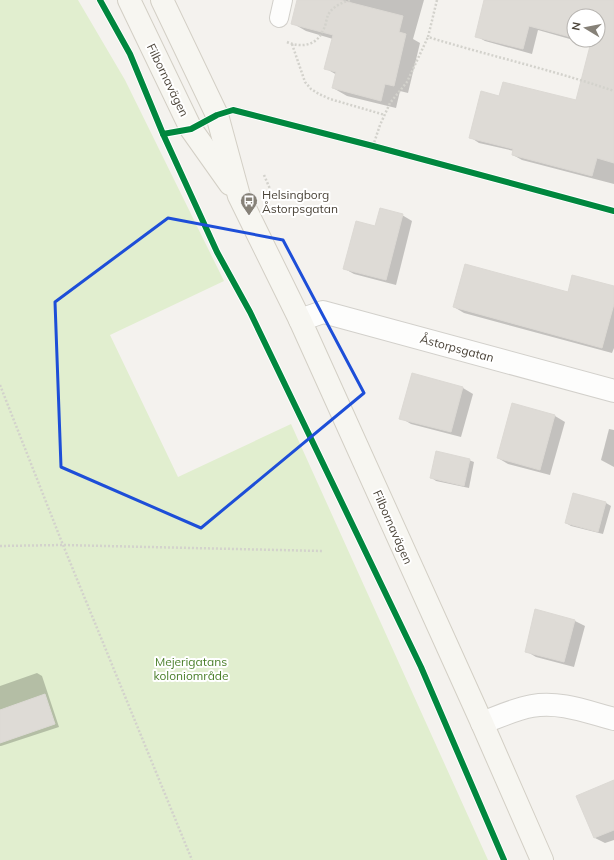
<svg xmlns="http://www.w3.org/2000/svg" width="614" height="860" font-family="Mulish,sans-serif">
<style>
.green{fill:#e1eecf}
.shadow{fill:#0003;fill-rule:evenodd}
.building{fill:#dedbd6;stroke:#dcd9d4}
.lines{fill:none;stroke-linecap:round;stroke-linejoin:round}
.lane-casing{stroke:#d2d0cb;stroke-width:20}
.street-casing{stroke:#d2d0cb;stroke-width:24}
.secondary-casing{stroke:#d3cfc5;stroke-width:24}
.path{stroke:#d3d2cc;stroke-width:2.5;stroke-dasharray:2 2;stroke-linecap:butt}
.lane{stroke:#fdfdfc;stroke-width:18}
.street{stroke:#fdfdfc;stroke-width:22}
.secondary{stroke:#f7f6f1;stroke-width:22}
.cycleway-casing{stroke:#fff;stroke-width:8}
.cycleway{stroke:#00873e;stroke-width:6}
.marked{fill:none;stroke:#1d4ed8;stroke-width:3;stroke-linejoin:round}
.labels{text-anchor:middle;dominant-baseline:central;stroke-width:4;stroke-linejoin:round;paint-order:stroke}
.street-label{font-size:12px;fill:#4b4439;stroke:#fff}
.poi-label{font-size:12px;fill:#4b4439;stroke:#fff;text-anchor:start}
.park-label{font-size:12px;fill:#4a7f2a;stroke:#fff}
</style>
<rect width="100%" height="100%" fill="#f4f2ee"/>
<polygon class="green" points="0,0 78,0 125,80 224,281 110,335 178,477 291,424 488,860 0,860"/>
<g class="shadow">
<polygon points="298,0 424,0 413,39 420,43 408,93 400,91 396,108 347,96 333,88 337,75 325,68 333,39 306,31 292,23"/>
<path d="M485,0H611L614,12V184L522,160L513,155L514,151L479,143L470,137L500,97L577,101L591,45L538,30L532,54L485,41L476,36ZM574,16H598V40H574Z"/>
<polygon points="402,215 412,221 396,285 354,274 345,269 376,227"/>
<polygon points="614,287 614,348 612,353 464,313 454,307"/>
<polygon points="412,375 463,388 473,394 461,437 411,424 401,418"/>
<polygon points="555,416 565,422 550,475 508,464 498,458"/>
<polygon points="609,429 614,430 614,467 601,460"/>
<polygon points="469,460 474,462 469,488 436,481 432,478"/>
<polygon points="574,495 606,503 611,506 603,534 571,526 566,523"/>
<polygon points="575,621 585,626 574,667 536,657 526,651"/>
<polygon points="37,673 42,676 59,727 1,746 0,746 0,686"/>
<polygon points="614,781 614,840 605,843 595,838"/>
</g>
<g class="building">
<polygon points="297,0 340,0 403,16 399,32 406,34 394,86 385,84 381,101 332,88 336,72 324,69 333,35 291,24"/>
<polygon points="484,0 614,0 614,163 597,158 592,176 512,155 513,149 469,138 481,91 499,96 503,82 576,100 591,42 582,40 598,40 598,16 574,16 574,38 529,26 523,49 475,37"/>
<polygon points="380,208 403,214 386,280 343,269 356,221 375,226"/>
<polygon points="465,264 568,292 572,275 614,286 614,304 602,348 453,307"/>
<polygon points="412,373 463,387 451,432 399,419"/>
<polygon points="512,403 555,415 540,470 497,458"/>
<polygon points="436,451 470,459 464,486 430,478"/>
<polygon points="573,493 606,502 598,532 565,523"/>
<polygon points="535,609 575,620 564,662 525,652"/>
<polygon points="45,694 55,724 0,743 0,710"/>
<polygon points="614,780 614,830 594,838 576,796"/>
</g>
<g class="lines">
<g class="lane-casing">
<polyline id="lane" points="279,18 283,0"/>
</g>
<g class="street-casing">
<g id="street">
<polyline points="300,320 323,312 614,391"/>
<path d="M482,723C498,717 515,709 532,706C560,701 587,712 614,719"/>
</g>
</g>
<g class="secondary-casing">
<g id="secondary">
<polyline points="129,0 191,129 230,184"/>
<polyline points="162,0 217,115 239,196 300,320 482,723 542,860"/>
</g>
</g>
<g class="path">
<path d="M437,0L428,37C490,56 553,70 614,91"/>
<path d="M287,42C301,48 317,46 323,30C326,26 326,20 328,15C332,7 342,2 351,0"/>
<polyline points="292,44 305,82 311,89 319,94 330,99 385,115"/>
<polyline points="373,146 380,125 390,103 407,82 428,37"/>
<polyline points="264,175 270,189"/>
<polyline points="0,385 63,545 192,860"/>
<polyline points="0,546 63,545 322,551"/>
</g>
<use href="#lane" class="lane"/>
<use href="#street" class="street"/>
<use href="#secondary" class="secondary"/>
<g class="cycleway-casing">
<g id="cycleway">
<polyline points="100,0 130,54 163,134 217,252 250,312 421,667 504,860"/>
<polyline points="163,134 191,129 217,115 233,110 373,146 614,211"/>
</g>
</g>
<use href="#cycleway" class="cycleway"/>
</g>
<path class="marked" d="M168,218L283,240L364,393L201,528L61,467L55,302Z"/>
<defs>
<g id="bus-pin" transform="scale(0.9)"><path d="M0 17L-7.5 6A9.5 9.5 0 1 1 7.5 6Z" fill="#868178" stroke="#fff"/><path d="M-5-6H5V4H4V6H2V4H-2V6H-4V4H-5ZM-3.5-4V0h7V-4ZM-3.5 1.2v1.5H-2V1.2ZM2 1.2v1.5H3.5V1.2Z" fill="#fff"/></g>
</defs>
<g fill-rule="evenodd">
<use href="#bus-pin" x="249" y="201"/>
</g>
<g class="labels">
<g class="street-label">
<text transform="translate(168 80) rotate(64)">Filbornavägen</text>
<text transform="translate(457 348) rotate(15)">Åstorpsgatan</text>
<text transform="translate(393 527) rotate(66)">Filbornavägen</text>
</g>
<g class="poi-label">
<text x="262" y="194">Helsingborg<tspan x="262" dy="14">Åstorpsgatan</tspan></text>
</g>
<g class="park-label">
<text x="191" y="661">Mejerigatans<tspan x="191" dy="14">koloniområde</tspan></text>
</g>
</g>
<g transform="translate(586 28) rotate(280)"><circle r="19" fill="#ffffff" stroke="#b7b4b0"/>
<path d="M0-3L7 15L0 10L-7 15Z" fill="#868178"/>
<text y="-6" font-size="11" font-weight="bold" text-anchor="middle" fill="#4b4439">N</text>
</g>
</svg>
